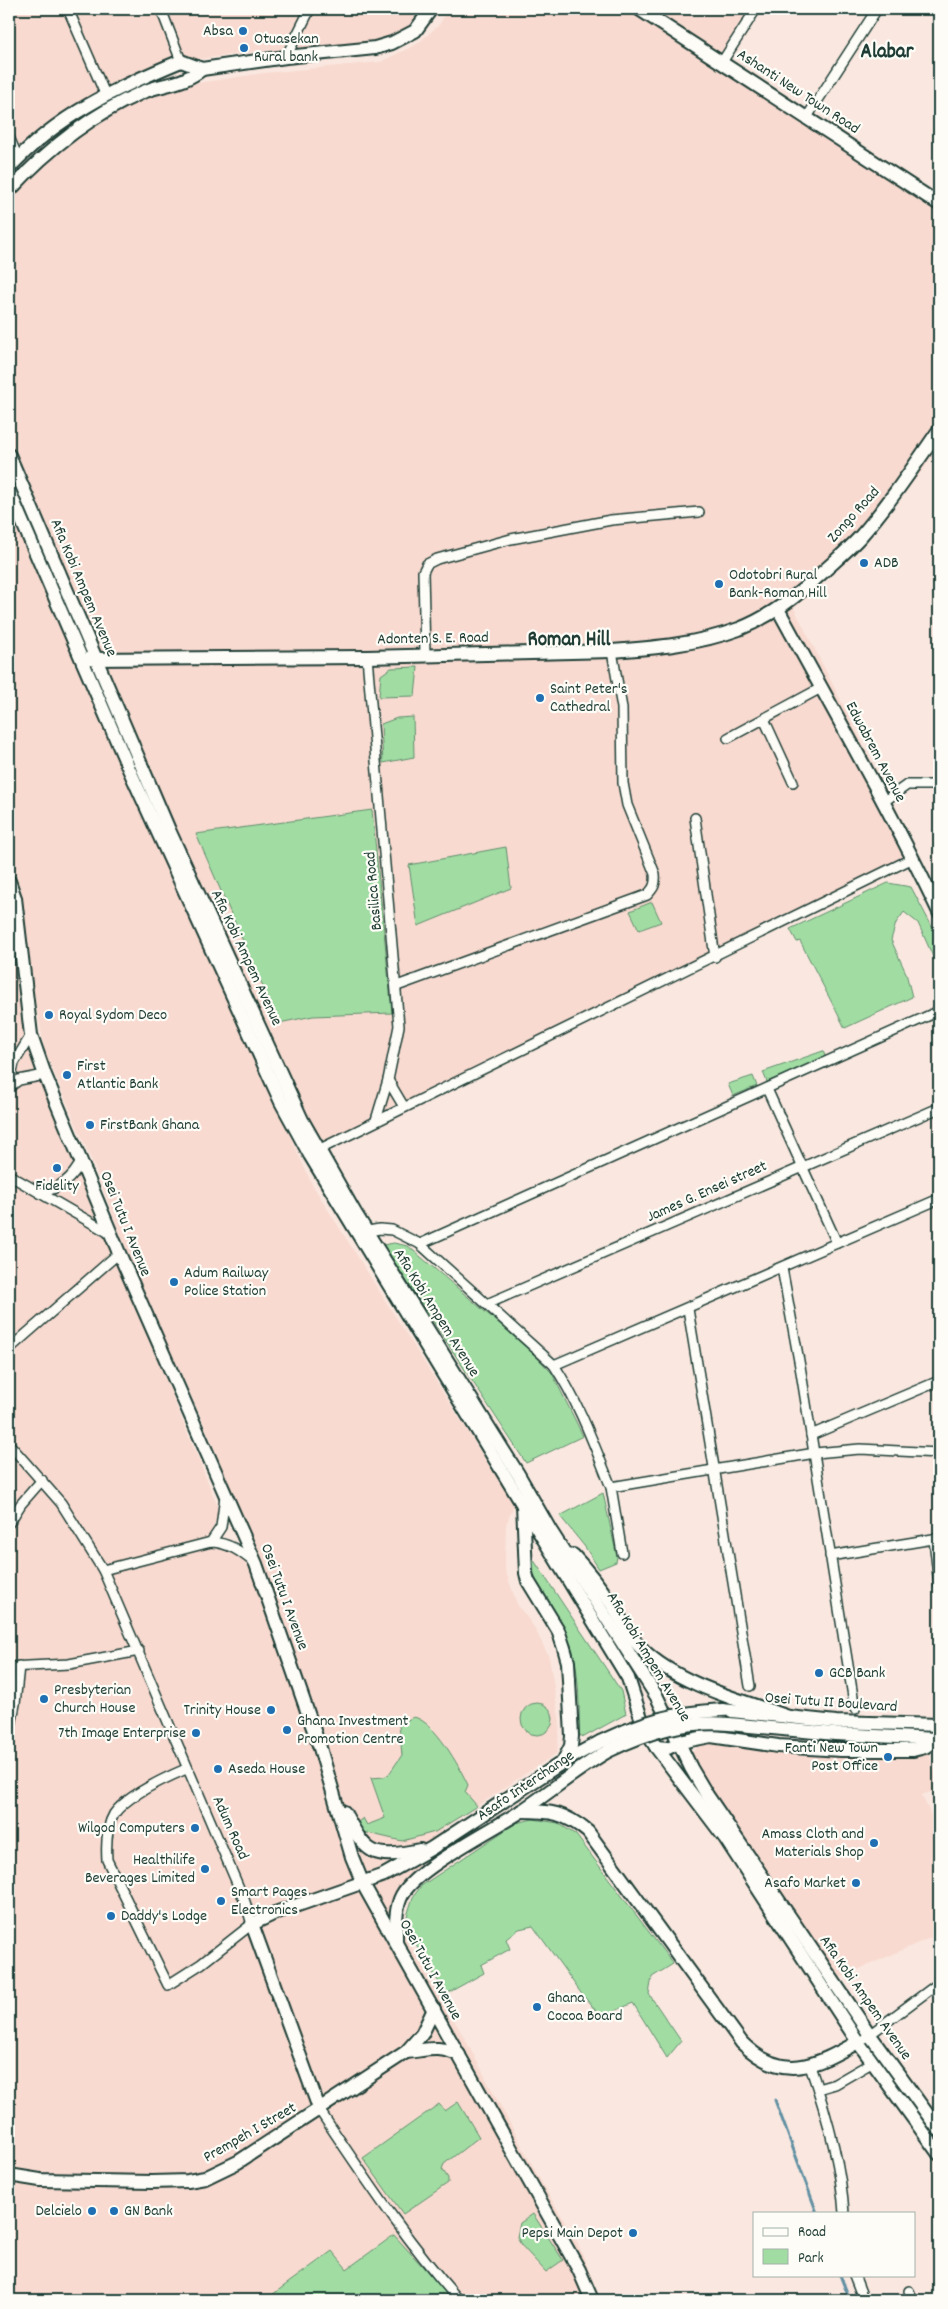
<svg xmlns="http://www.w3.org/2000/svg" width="948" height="2309" font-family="Dekko,sans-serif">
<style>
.built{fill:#f8dad0}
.green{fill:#a1dda3;stroke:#608d6c}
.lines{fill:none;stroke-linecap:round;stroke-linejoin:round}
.stream{stroke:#608fa2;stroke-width:3}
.street-casing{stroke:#1f3d34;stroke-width:12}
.secondary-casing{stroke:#1f3d34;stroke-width:16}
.street{stroke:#fdfcf7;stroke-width:9}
.secondary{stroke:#fdfcf7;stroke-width:12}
.secondary-bridge-casing{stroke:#1f3d34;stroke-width:16;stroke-linecap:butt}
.secondary-bridge{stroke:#fdfcf7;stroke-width:12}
.poi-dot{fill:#1f6fb2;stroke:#fdfcf7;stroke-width:2}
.labels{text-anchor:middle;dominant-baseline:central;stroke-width:4.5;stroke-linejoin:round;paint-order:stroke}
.poi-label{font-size:16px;fill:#1f3d34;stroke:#fdfcf7;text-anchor:start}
.street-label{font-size:16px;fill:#1f3d34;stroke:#fdfcf7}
.district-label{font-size:21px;font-weight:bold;fill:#1f3d34;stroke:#fdfcf7}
</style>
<rect width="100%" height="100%" fill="#fae8e0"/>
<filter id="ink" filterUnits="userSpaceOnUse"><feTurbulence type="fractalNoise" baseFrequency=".02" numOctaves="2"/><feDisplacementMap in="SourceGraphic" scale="10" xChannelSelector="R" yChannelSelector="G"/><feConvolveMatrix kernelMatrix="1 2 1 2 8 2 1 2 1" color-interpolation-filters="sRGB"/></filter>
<g filter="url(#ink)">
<g class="built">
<polygon points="9,9 424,9 405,30 380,41 255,52 191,60 79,112 9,170"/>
<polygon points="448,9 760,9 729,60 939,199 939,443 925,467 856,552 794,608 922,860 325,1151 193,889 9,443 9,201 37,169 97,121 127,106 185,85 264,73 380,62 417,44 439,25"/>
<polygon points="9,503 109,739 312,1184 514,1505 506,1525 505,1569 517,1604 534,1627 549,1657 560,1723 557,1753 441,1830 456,1861 429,1877 411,1894 402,1912 410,1944 464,2037 543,2185 578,2243 600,2300 9,2300 9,907 15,939 21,1004 36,1066 219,1509 211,1534 235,1553 239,1559 257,1552 205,1426 136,1276 99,1178 45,1051 32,984 24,914 14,871 9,856"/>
<polygon points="703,1741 928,1751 939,1789 922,1795 939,1833 939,1934 837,1979 689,1756"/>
</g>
<g class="green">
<polygon points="418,667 415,696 379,697 381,675 391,668"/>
<polygon points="413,717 414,757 383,763 381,724 397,718"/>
<polygon points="372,810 392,1013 313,1016 279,1023 196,834"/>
<polygon points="506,847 511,888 418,926 409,865"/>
<polygon points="888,883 911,887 939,940 939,970 918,923 904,912 896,923 891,940 906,973 912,997 845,1028 800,941 797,942 790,929"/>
<polygon points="652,902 661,922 639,930 630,911"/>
<polygon points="823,1051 826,1058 767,1082 763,1072"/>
<polygon points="753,1076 757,1086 733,1096 728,1084"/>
<polygon points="394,1243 408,1246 529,1349 552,1373 583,1436 526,1463 383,1245"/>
<polygon points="603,1493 617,1557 616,1562 599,1569 585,1547 560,1516"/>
<path d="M531,1556L621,1691L626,1714L584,1737L579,1735C580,1713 579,1662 570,1643C558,1612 531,1590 531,1556Z"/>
<circle cx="537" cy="1719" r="16"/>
<path d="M414,1717C435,1722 459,1766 468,1785L465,1792L477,1806L435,1832L402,1841L363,1832L358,1822L363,1818L367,1825L385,1818L371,1778L384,1777L389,1774L402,1755L399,1725L402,1722Z"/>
<polygon points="533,1819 558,1823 576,1835 673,1964 652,1977 649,1994 681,2041 667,2058 633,2003 601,2017 581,1993 533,1926 519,1929 506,1939 510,1949 481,1965 484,1973 446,1994 407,1929 407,1916 413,1897 421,1886 516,1823"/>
<polygon points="458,2102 479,2137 444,2164 442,2169 448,2178 448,2183 403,2214 363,2158 439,2104 445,2111"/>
<polygon points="533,2214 563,2260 546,2272 521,2245 517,2237 520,2223"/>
<polygon points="394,2235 453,2300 265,2300 332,2251 347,2269"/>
</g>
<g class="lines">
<g class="stream">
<polyline points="775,2100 817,2213"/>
<polyline points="840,2275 850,2300"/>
</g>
<g class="street-casing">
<g id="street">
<polyline points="68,9 105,94"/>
<polyline points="161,9 181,61"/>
<polyline points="286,57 310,9"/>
<polyline points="722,62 756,9"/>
<polyline points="807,117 877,9"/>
<polyline points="9,137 18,158"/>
<polyline points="425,655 423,572 427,564 437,559 511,539 611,520 699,512"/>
<polyline points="367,657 399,1026 388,1080 376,1120"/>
<polyline points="764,719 793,782"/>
<polyline points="728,738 821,688"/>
<polyline points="883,802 907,785 939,785"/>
<polyline points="695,818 715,957"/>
<path d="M397,986L647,895C654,888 656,884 655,874L627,805L623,783L622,708L612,651"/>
<polyline points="388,1080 404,1107"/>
<polyline points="9,1087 14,1063 31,1035"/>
<polyline points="9,1087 19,1080 45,1075"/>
<polyline points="767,1089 837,1243"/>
<polyline points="314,1152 913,858"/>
<polyline points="9,1175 111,1234"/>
<path d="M40,1193C61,1188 72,1179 82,1160"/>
<path d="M362,1232L380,1229L392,1230L420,1244L554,1365C579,1403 594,1445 611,1487"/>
<polyline points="420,1244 939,1011"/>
<polyline points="782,1268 801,1372 855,1709"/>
<polyline points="487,1304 939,1108"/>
<polyline points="688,1309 750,1686"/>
<polyline points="9,1349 119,1253"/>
<polyline points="554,1365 939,1199"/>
<polyline points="811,1435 939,1381"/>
<path d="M9,1444L61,1503L103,1570L245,1902L252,1924L201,1964L168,1985L107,1860C106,1845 106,1827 114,1814C127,1795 165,1778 186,1769"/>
<polyline points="9,1523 21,1504 42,1480"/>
<polyline points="934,1539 939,1585"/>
<polyline points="211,1542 221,1527 225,1496"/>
<polyline points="622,1553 611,1487 815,1453 860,1449 939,1453"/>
<polyline points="830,1556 939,1538"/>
<path d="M103,1570L211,1542C230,1543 241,1552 255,1563"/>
<polyline points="9,1667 69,1664 139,1651"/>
<polyline points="9,1736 15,1704 19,1666"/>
<polyline points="865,2038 939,1983"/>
<path d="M810,2066C826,2112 841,2163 844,2213"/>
<polyline points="818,2089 835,2084 873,2062"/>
<path d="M320,2111C364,2176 406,2241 459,2300"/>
<polyline points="854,2275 861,2293"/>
<polyline points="909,2291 913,2300"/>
</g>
</g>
<g class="secondary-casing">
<g id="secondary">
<polyline points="639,9 939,204"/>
<path d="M9,168C56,116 118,87 181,61L202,69L286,57L375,48L392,43L415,31L431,9"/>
<path d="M9,191C46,151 92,114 143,92C165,83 182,85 202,69"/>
<polyline points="9,455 169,830 302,1120 355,1213 518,1474 550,1530 657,1697 691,1768 707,1795 870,2035 939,2130"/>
<polyline points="9,491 129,769 281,1102 310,1155 628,1678 645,1730 656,1747 725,1838 858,2042 939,2154"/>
<path d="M778,609C833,710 890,809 939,912"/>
<path d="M88,659L367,657L612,651C655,648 698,644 739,629C772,616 798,595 824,571C836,560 849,549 860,537C889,504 914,466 939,430"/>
<polyline points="9,881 15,898 31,1035 45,1075 119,1253 256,1564 320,1748 352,1857 363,1884 579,2270 592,2300"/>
<polyline points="523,1504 526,1573 528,1581 558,1630 564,1648 568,1662 572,1736 571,1746 563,1762"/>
<path d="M573,1555C587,1570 600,1587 611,1603C621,1618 628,1635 641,1648C676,1684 743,1701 789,1717"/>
<polyline points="722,1710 836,1722 939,1725"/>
<polyline points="729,1724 835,1734 937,1739"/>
<polyline points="656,1747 668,1748 680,1742 711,1736 778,1746 841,1750 913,1750 925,1747 936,1739"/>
<path d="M521,1811C551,1811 564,1812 588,1832L742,2043C783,2083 815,2066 858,2042"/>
<path d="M344,1812C367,1854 371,1860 420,1850"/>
<path d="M396,1940C396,1925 395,1908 402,1895C417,1868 492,1830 520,1812C550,1792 577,1769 608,1751"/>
<path d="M406,2052C428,2050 438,2045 459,2055"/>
<polyline points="320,2111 252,1924 275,1913 384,1875 432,1848 563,1762 600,1742"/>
<polyline points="9,2175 40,2180 152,2182 188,2181 205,2178 238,2162 406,2052 422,2034 434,2009"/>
</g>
</g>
<use href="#street" class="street"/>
<use href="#secondary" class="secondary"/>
<g class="secondary-bridge-casing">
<g id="secondary-bridge">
<path d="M600,1742C644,1721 673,1713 722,1710"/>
<path d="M608,1751C647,1732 685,1720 729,1724"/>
</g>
</g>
<use href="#secondary-bridge" class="secondary-bridge"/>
</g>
</g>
<g class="poi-dot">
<circle cx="243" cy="31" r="5"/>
<circle cx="244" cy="48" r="5"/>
<circle cx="864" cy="563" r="5"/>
<circle cx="719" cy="584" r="5"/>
<circle cx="540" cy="698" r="5"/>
<circle cx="49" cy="1015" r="5"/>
<circle cx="67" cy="1075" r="5"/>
<circle cx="90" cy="1125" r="5"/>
<circle cx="57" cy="1168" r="5"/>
<circle cx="174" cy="1282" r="5"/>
<circle cx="819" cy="1673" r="5"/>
<circle cx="44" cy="1699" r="5"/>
<circle cx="271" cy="1710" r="5"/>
<circle cx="287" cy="1730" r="5"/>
<circle cx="196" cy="1733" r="5"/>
<circle cx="888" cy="1757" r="5"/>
<circle cx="218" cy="1769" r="5"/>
<circle cx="195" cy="1828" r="5"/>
<circle cx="874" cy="1843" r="5"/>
<circle cx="205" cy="1869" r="5"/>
<circle cx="856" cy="1883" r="5"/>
<circle cx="221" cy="1901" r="5"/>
<circle cx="111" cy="1916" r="5"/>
<circle cx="537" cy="2007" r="5"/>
<circle cx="92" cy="2211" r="5"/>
<circle cx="114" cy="2211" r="5"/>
<circle cx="633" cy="2233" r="5"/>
</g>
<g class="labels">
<g class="poi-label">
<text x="233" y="31" text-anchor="end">Absa</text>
<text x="254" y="39">Otuasekan<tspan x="254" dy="18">Rural bank</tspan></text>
<text x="874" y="563">ADB</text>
<text x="729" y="575">Odotobri Rural<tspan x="729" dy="18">Bank-Roman Hill</tspan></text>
<text x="550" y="689">Saint Peter's<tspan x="550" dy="18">Cathedral</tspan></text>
<text x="59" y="1015">Royal Sydom Deco</text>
<text x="77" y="1066">First<tspan x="77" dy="18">Atlantic Bank</tspan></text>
<text x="100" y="1125">FirstBank Ghana</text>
<text x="57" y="1186" text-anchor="middle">Fidelity</text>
<text x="184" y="1273">Adum Railway<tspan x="184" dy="18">Police Station</tspan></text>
<text x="829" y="1673">GCB Bank</text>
<text x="54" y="1690">Presbyterian<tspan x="54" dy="18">Church House</tspan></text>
<text x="261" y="1710" text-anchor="end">Trinity House</text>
<text x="297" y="1721">Ghana Investment<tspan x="297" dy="18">Promotion Centre</tspan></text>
<text x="186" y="1733" text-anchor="end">7th Image Enterprise</text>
<text x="878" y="1748" text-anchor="end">Fanti New Town<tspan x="878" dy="18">Post Office</tspan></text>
<text x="228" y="1769">Aseda House</text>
<text x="185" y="1828" text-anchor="end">Wilgod Computers</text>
<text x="864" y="1834" text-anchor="end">Amass Cloth and<tspan x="864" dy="18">Materials Shop</tspan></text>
<text x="195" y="1860" text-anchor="end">Healthilife<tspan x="195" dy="18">Beverages Limited</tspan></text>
<text x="846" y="1883" text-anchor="end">Asafo Market</text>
<text x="231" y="1892">Smart Pages<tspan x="231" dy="18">Electronics</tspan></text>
<text x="121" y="1916">Daddy's Lodge</text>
<text x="547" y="1998">Ghana<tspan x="547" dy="18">Cocoa Board</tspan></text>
<text x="82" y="2211" text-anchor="end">Delcielo</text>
<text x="124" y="2211">GN Bank</text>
<text x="623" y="2233" text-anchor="end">Pepsi Main Depot</text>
</g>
<g class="street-label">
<text transform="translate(798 92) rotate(33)">Ashanti New Town Road</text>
<text transform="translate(854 515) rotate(-48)">Zongo Road</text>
<text transform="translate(83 588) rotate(67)">Afia Kobi Ampem Avenue</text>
<text transform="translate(433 639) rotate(-1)">Adonten S. E. Road</text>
<text transform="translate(875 752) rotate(62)">Edwabrem Avenue</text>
<text transform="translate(374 891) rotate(-95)">Basilica Road</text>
<text transform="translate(246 958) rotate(65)">Afia Kobi Ampem Avenue</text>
<text transform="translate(707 1192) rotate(-24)">James G. Ensei street</text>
<text transform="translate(125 1224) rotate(68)">Osei Tutu I Avenue</text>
<text transform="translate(436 1313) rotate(58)">Afia Kobi Ampem Avenue</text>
<text transform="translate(284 1597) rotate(70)">Osei Tutu I Avenue</text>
<text transform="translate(648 1657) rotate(59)">Afia Kobi Ampem Avenue</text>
<text transform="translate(831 1703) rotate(4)">Osei Tutu II Boulevard</text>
<text transform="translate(526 1786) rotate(-34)">Asafo Interchange</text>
<text transform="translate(230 1828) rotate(66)">Adum Road</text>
<text transform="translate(430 1970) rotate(61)">Osei Tutu I Avenue</text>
<text transform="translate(865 1998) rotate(55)">Afia Kobi Ampem Avenue</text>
<text transform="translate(250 2133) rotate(-30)">Prempeh I Street</text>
</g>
<g class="district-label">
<text x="887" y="53">Alabar</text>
<text x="569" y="641">Roman Hill</text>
</g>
</g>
<rect width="948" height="2309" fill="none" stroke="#fdfcf7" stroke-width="30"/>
<rect x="15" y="15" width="918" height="2279" fill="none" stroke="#1f3d34" stroke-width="2" filter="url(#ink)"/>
<rect x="753" y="2212" width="162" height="65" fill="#fdfcf7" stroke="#a4b0a9"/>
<rect x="763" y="2228" width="25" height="8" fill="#fdfcf7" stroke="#a4b0a9"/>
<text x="798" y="2236" font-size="15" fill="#1f3d34">Road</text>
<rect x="763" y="2249" width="25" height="15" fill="#a1dda3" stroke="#a4b0a9"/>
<text x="798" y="2262" font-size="15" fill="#1f3d34">Park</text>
</svg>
